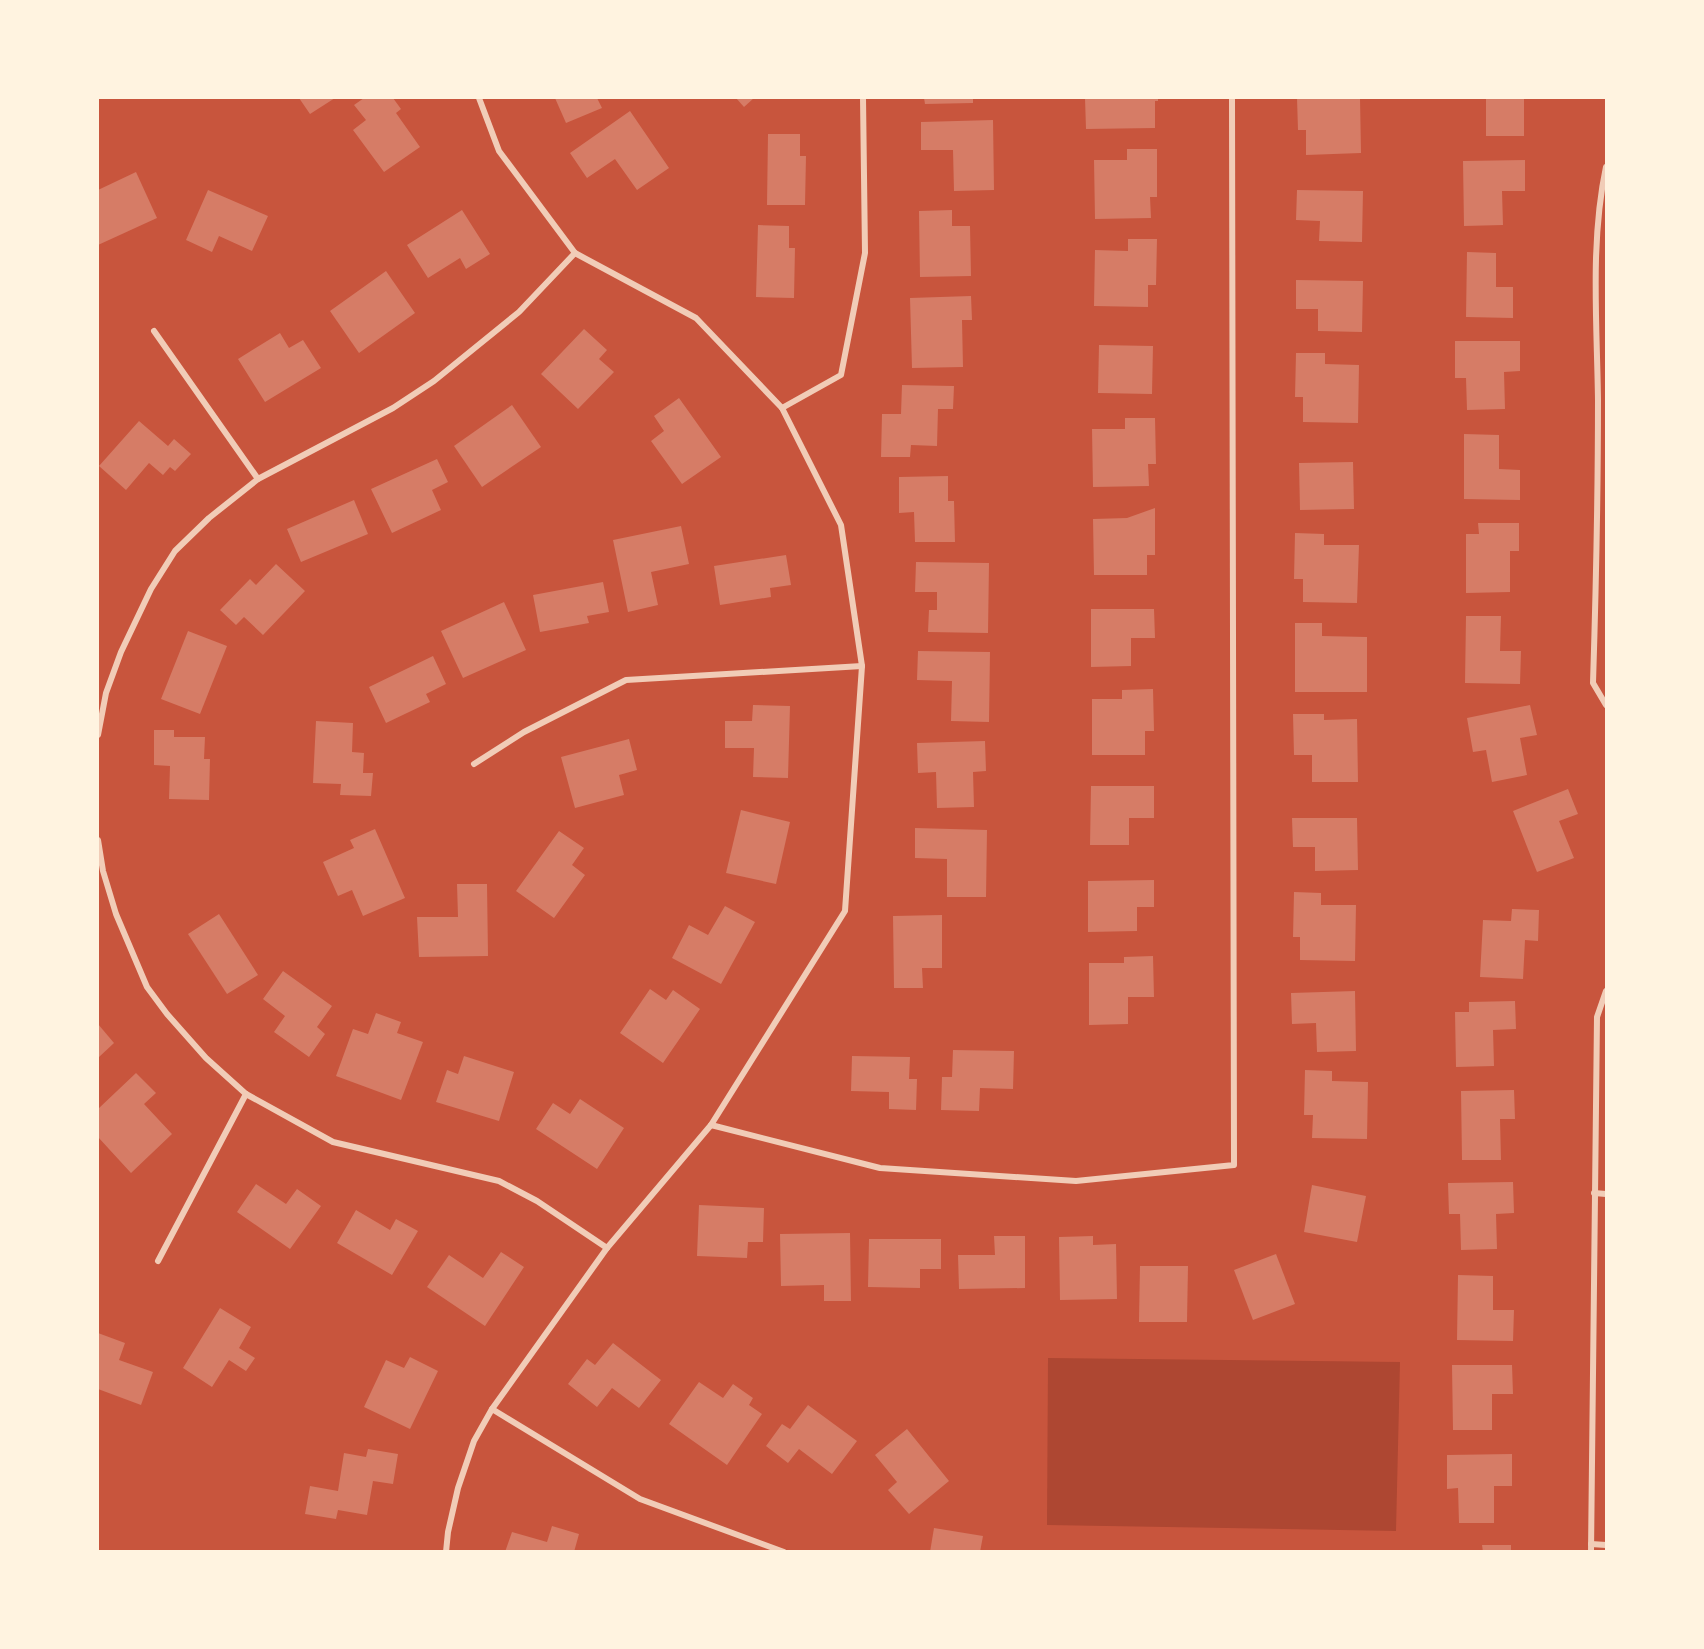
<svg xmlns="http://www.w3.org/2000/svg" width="1704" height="1649" font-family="Overpass,sans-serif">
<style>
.green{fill:#ae4732}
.building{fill:#d67c66}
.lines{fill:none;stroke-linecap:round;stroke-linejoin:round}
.minor{stroke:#f1ccb7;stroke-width:6}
</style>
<rect width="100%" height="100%" fill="#c8553d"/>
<polygon class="green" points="1048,1358 1400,1362 1396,1531 1047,1525"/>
<g class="building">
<polygon points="299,98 335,98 310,114"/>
<polygon points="364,98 393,98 401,109 396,113 420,147 384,172 353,130 366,120 354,105"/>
<polygon points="555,98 597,98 602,108 566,123"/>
<polygon points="736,98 754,98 744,107"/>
<polygon points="924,98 973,98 973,103 925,104"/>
<polygon points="1085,98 1158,98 1158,101 1155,101 1155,128 1086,129"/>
<polygon points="1297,98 1360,98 1361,153 1306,155 1306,130 1298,130"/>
<rect x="1486" y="98" width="38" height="38"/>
<polygon points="630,111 669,168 637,190 615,159 587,178 570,153"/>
<polygon points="993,120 994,190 954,191 953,150 921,150 921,122"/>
<polygon points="768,134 800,134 800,156 806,156 805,205 767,205"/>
<polygon points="1127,149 1157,149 1157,197 1150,197 1151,218 1095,219 1094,160 1127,160"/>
<polygon points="1525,160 1525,191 1502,191 1503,225 1464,226 1463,161"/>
<polygon points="136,172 157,218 98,245 98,190"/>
<polygon points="208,190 268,216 252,251 219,236 212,252 186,240"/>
<polygon points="1297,190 1363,191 1362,242 1319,241 1320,221 1296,220"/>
<polygon points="462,210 490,254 466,269 460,258 428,278 407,245"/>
<polygon points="952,210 952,226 970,226 971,276 920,277 919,211"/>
<polygon points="758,225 789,226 789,248 795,248 794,298 756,297"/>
<polygon points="1128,239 1157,239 1156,285 1148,285 1148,307 1094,306 1095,250 1128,251"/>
<polygon points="1467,252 1496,253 1496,287 1513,287 1513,318 1466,317"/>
<polygon points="386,271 415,313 359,353 330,311"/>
<polygon points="1296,280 1363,281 1362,332 1318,331 1318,309 1296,309"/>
<polygon points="971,296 972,320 962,320 963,367 912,368 910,298"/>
<polygon points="584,329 607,350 599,359 614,372 578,409 541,374"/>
<polygon points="280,333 289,348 303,340 321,368 265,402 238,359"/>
<polygon points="1455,341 1520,341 1520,371 1504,372 1505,409 1467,410 1466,378 1455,378"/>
<polygon points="1099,345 1153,346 1152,394 1098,393"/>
<polygon points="1296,353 1325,353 1325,364 1359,365 1358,423 1303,422 1303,397 1295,397"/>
<polygon points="902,385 954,386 953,409 938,409 937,446 911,445 910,457 881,457 882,414 901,414"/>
<polygon points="679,398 721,457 682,484 651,441 664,431 654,416"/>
<polygon points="512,405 541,447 482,487 454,446"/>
<polygon points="1125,418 1155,418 1156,464 1148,464 1149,486 1093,487 1092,429 1125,429"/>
<polygon points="139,421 168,446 174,439 191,454 175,471 170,467 163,475 149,463 126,490 99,466"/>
<polygon points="1464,434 1499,435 1499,469 1520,470 1520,500 1464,499"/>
<polygon points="437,459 448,482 432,490 441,510 392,533 371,489"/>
<polygon points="1353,462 1354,509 1300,510 1299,463"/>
<polygon points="948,476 948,501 954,501 955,542 915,542 914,512 899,513 899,477"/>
<polygon points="354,500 368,534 301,562 287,529"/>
<polygon points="1155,508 1155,555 1147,555 1147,575 1094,575 1093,519 1127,518"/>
<polygon points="1478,523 1519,523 1519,551 1510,551 1510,592 1466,593 1466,534 1479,534"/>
<polygon points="681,526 689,564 651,572 658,605 628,612 613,540"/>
<polygon points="1295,533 1324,534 1324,545 1359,545 1357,603 1303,602 1303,579 1294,579"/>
<polygon points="786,555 791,585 770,588 771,597 720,605 714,566"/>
<polygon points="916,562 989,563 988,633 928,632 929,610 937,610 937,592 915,592"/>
<polygon points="276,564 305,591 263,635 244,617 236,625 220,610 250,579 256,585"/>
<polygon points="603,582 609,612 587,616 589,623 540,632 533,595"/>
<polygon points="504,602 526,650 463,678 441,631"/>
<polygon points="1091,609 1154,609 1155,638 1131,638 1131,666 1091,667"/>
<polygon points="1466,616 1501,616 1500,651 1521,651 1520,684 1465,683"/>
<polygon points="1295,623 1322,623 1322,636 1367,637 1367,692 1295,692"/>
<polygon points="188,631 227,646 200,714 161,699"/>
<polygon points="918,651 990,652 989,722 951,721 952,681 917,680"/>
<polygon points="433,656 446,684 426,694 430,702 386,723 369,687"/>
<polygon points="1153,689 1154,731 1145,731 1145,755 1092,755 1092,699 1122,699 1122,690"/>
<polygon points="753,705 790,706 788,778 753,777 754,748 725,748 725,721 752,721"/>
<polygon points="1530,705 1537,735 1520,738 1527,775 1492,782 1486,750 1473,752 1467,718"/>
<polygon points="1293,714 1324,714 1324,720 1357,719 1358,782 1312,782 1312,755 1294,755"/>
<polygon points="316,721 353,723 352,752 364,753 363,773 373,773 371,796 340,795 341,784 313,783"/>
<polygon points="154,730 174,730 174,737 205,737 204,759 210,759 209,800 169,799 170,766 154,765"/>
<polygon points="629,739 637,770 619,775 624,795 575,808 561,757"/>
<polygon points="985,741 986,771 973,772 974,807 937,808 936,772 918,773 917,743"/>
<polygon points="1091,786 1154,786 1154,818 1129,818 1129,845 1090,845"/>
<polygon points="1568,789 1578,814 1559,821 1574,858 1537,872 1513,811"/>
<polygon points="741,810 790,822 776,884 726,873"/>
<polygon points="1292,818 1357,818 1358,870 1315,871 1315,847 1293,847"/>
<polygon points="915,828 987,830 986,897 947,897 947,859 915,858"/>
<polygon points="375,829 405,898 363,916 352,890 338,896 323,862 354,848 350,840"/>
<polygon points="559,831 584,848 572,865 585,875 554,918 516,891"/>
<polygon points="1154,880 1154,907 1137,907 1137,931 1088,932 1088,881"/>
<polygon points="457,884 487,884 488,956 419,957 417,917 458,917"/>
<polygon points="1294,892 1321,893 1321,905 1356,905 1355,961 1300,960 1300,937 1293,937"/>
<polygon points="725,906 755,922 721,984 672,958 689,925 708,935"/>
<polygon points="1512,909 1539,910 1538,941 1525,940 1523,979 1480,977 1483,920 1511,921"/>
<polygon points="219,914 258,975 227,994 188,934"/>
<polygon points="942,915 942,968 922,968 923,988 894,988 893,916"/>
<polygon points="1153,956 1154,997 1128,997 1128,1024 1089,1025 1089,963 1124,963 1124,957"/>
<polygon points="283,971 332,1006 317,1027 325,1034 309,1057 274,1032 285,1016 263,999"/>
<polygon points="650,989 666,1000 673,990 700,1009 663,1063 620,1033"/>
<polygon points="1355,991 1356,1051 1317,1052 1316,1023 1292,1024 1291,993"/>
<polygon points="1515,1001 1516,1029 1493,1030 1494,1066 1456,1067 1455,1012 1469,1012 1469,1002"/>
<polygon points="376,1013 401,1022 397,1033 423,1042 401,1100 336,1076 353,1029 368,1034"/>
<polygon points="98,1024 114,1043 98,1058"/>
<polygon points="953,1050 1014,1051 1013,1089 980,1088 979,1111 941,1110 942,1077 952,1077"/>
<polygon points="464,1056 514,1072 499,1121 436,1102 447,1070 458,1074"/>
<polygon points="852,1056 910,1057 909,1079 917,1079 916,1110 889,1109 889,1092 851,1091"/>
<polygon points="1305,1070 1332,1071 1332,1081 1368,1082 1367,1139 1312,1138 1313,1115 1304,1115"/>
<polygon points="136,1073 156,1093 144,1104 172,1134 131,1173 98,1137 98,1109"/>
<polygon points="1514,1090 1515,1119 1500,1119 1501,1160 1462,1160 1461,1091"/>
<polygon points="580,1099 624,1128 597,1169 536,1129 553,1103 570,1114"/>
<polygon points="1513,1182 1514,1213 1496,1214 1497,1249 1461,1250 1460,1214 1449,1214 1448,1183"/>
<polygon points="256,1184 286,1204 297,1189 321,1206 290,1249 237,1212"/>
<polygon points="1312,1185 1366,1196 1357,1242 1304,1232"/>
<polygon points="699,1205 764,1208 763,1242 748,1242 747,1258 697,1256"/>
<polygon points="356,1210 390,1230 396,1219 418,1231 392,1275 337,1243"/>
<polygon points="850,1233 851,1301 824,1301 824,1285 781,1286 780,1234"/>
<polygon points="994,1236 1025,1236 1025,1288 959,1289 958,1255 995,1255"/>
<polygon points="1093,1236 1093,1245 1116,1244 1117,1299 1060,1300 1059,1237"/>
<polygon points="869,1239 941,1239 941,1269 920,1269 920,1288 868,1287"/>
<polygon points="501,1252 524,1267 485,1326 427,1287 449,1255 483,1278"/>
<polygon points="1276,1254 1295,1304 1253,1320 1234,1270"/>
<polygon points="1140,1266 1188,1266 1187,1322 1139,1322"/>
<polygon points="1458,1275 1493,1276 1493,1310 1514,1310 1513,1341 1457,1340"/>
<polygon points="220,1308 251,1327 239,1348 255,1358 246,1371 229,1360 212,1387 183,1368"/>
<polygon points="98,1333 125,1343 119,1360 153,1372 141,1405 98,1389"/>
<polygon points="613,1343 661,1380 639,1408 612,1388 597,1407 568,1384 587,1359 595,1365"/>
<polygon points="410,1357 438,1371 410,1429 364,1407 386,1360 404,1368"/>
<polygon points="1452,1365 1512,1365 1513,1394 1492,1394 1492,1430 1453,1430"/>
<polygon points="699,1382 723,1398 733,1384 753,1398 749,1405 762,1414 727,1465 669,1424"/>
<polygon points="808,1405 857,1441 832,1474 799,1449 788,1463 766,1446 782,1424 790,1429"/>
<polygon points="907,1429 949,1481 909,1514 888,1490 897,1482 875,1455"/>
<polygon points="368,1449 398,1454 393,1484 373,1481 367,1515 338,1510 336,1519 305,1514 310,1486 338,1491 344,1453 366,1457"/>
<polygon points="1512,1454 1512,1486 1494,1486 1494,1523 1459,1523 1458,1488 1447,1489 1447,1455"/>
<polygon points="552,1526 579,1534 574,1552 505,1552 512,1532 547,1542"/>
<polygon points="934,1528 983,1536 980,1552 930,1552"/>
<polygon points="1482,1545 1511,1545 1511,1552 1483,1552"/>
</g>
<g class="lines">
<g class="minor">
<path d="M1606,167C1590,242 1597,323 1598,400C1598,494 1596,588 1593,683L1606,705"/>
<polyline points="154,331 258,479"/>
<polyline points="782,408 841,375 865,253 863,98"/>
<polyline points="98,735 106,693 121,652 151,589 175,551 209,518 258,479 393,408 434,381 519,312 575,253"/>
<polyline points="474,764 524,732 626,680 862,666"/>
<polyline points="98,840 103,871 116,914 147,987 167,1014 206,1058 246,1094 333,1142 499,1181 537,1201 607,1248"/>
<polyline points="711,1125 880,1168 1076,1181 1234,1165 1232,98"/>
<polyline points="1594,1193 1606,1194"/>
<polyline points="158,1261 246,1094"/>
<polyline points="492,1409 640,1499 784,1552"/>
<polyline points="1591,1544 1606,1545"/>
<polyline points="446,1552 448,1532 458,1488 474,1441 492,1409 607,1248 711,1125 845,911 862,666 841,525 782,408 696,318 575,253 499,151 479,98"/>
<polyline points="1591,1552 1597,1017 1606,991"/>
</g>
</g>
<rect width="1704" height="1649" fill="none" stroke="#fff3e0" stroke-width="198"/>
</svg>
